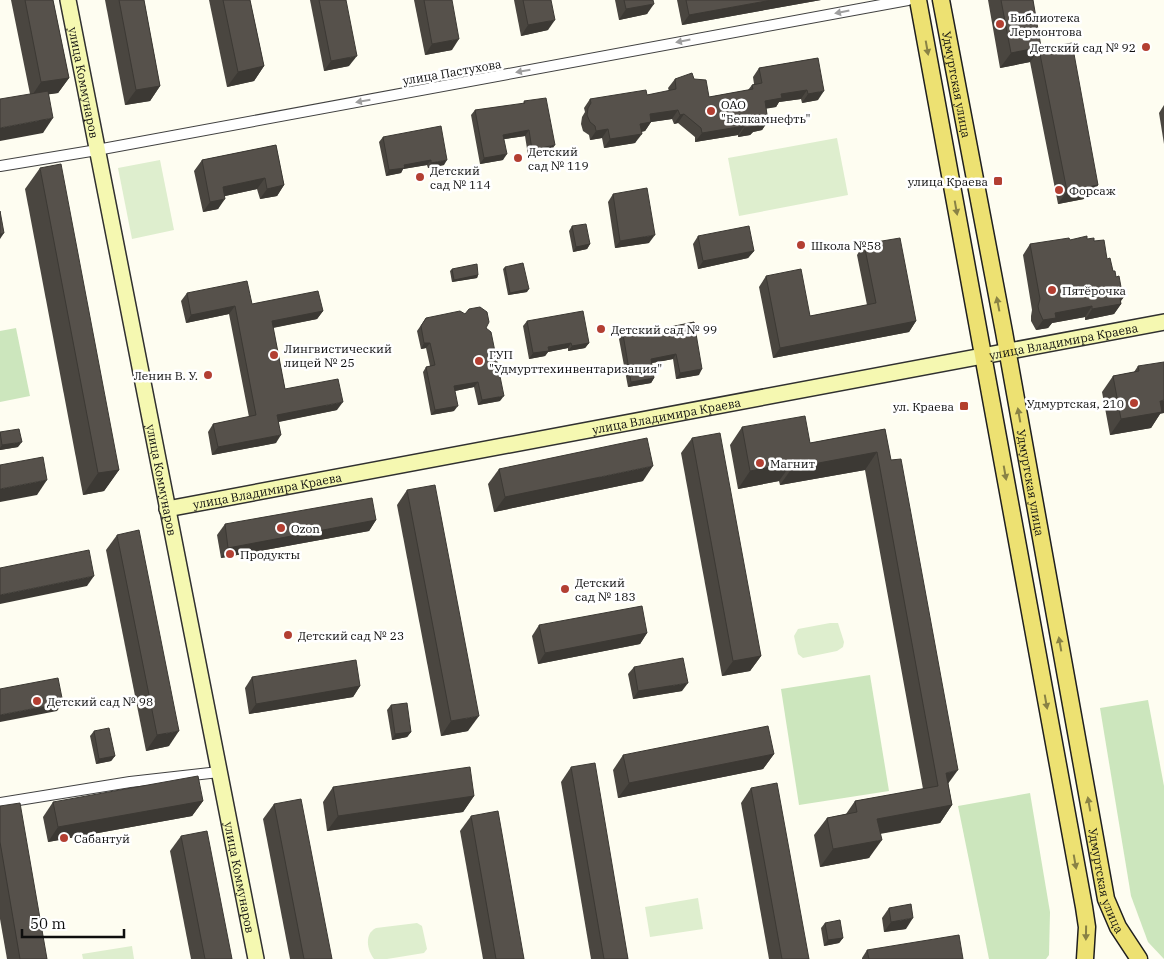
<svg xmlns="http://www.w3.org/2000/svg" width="1164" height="959" font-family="'IBM Plex Serif',serif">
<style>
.green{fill:#cce6bd}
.pitch{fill:#deeece}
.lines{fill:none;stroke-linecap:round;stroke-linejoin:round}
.street-casing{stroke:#414141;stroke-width:12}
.secondary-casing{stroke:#303030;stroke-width:18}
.primary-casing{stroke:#1f1f1f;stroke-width:19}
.street{stroke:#fff;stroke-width:10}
.secondary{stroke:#f5f8b1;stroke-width:15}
.primary{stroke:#ede172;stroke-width:16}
.wall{fill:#4a4640}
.shaded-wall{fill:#3c3934}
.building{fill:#56514b;stroke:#3c3934}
.oneway{fill:#9f9f9f}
.oneway2{fill:#898245}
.poi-dot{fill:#b33f32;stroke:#fff;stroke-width:2}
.labels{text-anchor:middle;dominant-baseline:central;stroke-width:5;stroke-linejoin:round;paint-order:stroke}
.poi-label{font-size:12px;fill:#0e0e0e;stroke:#fff;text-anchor:start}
.street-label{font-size:12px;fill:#0e0e0e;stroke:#fff}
</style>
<rect width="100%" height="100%" fill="#fefdf1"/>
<g class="green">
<polygon points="16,328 30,396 0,402 0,331"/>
<polygon points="870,675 889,791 799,805 781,689"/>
<polygon points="1148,700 1164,786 1164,959 1148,942 1131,896 1100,708"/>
<polygon points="1030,793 1050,912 1049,955 1046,959 989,959 958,806"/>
</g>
<g class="pitch">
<polygon points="837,138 848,195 739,216 728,158"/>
<polygon points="160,160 174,230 132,239 118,168"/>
<polygon points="830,623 838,623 844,642 843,647 837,651 803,658 798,654 794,636 798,629"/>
<polygon points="698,898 703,929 650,937 645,907"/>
<path d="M417,923L422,926L427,949L424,953L387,959H374C367,950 364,934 376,928Z"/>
<polygon points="132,946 134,959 83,959 82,954"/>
</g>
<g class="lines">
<g class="street-casing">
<g id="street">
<polyline points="0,166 97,150 908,0"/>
<polyline points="0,803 130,782 219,772"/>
</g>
</g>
<g class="secondary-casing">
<g id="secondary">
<path id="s1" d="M68,0L256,959"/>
<path id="s2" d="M167,509L1164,322"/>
</g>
</g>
<g class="primary-casing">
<g id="primary">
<polyline points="918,0 1084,907 1087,927 1085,959"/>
<path id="s3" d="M941,0L1004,332L1106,899L1118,927L1139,959"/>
</g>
</g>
<use href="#street" class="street"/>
<use href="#secondary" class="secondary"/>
<use href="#primary" class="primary"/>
</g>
<g class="wall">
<polygon points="11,0 53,0 69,78 58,93 49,94 43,133 30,94"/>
<polygon points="105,0 144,0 160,86 150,101 125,105"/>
<polygon points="209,0 250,0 264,66 254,81 227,87"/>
<polygon points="310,0 346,0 349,66 324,71"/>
<polygon points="414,0 452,0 452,50 425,55"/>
<polygon points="514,0 551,0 548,30 521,36"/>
<polygon points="615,0 653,0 647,14 619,20"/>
<polygon points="677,0 821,0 682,25"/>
<polygon points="988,0 1033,0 1039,49 1098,185 1089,198 1058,204 1030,62 1000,68"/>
<polygon points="818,58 818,100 802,103 801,99 779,102 776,107 766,108 768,121 762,130 753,132 750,135 738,137 738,135 695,142 695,137 678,123 674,124 672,119 651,122 645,131 641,132 635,143 604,148 602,138 590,140 589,135 583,131 581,124 582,117 585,112 584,108 590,99 647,95 669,91 668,88 675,79 694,79 709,97 748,90 752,85 754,84 753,77 759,68"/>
<polygon points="524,101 551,151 528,155 525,136 504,139 503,160 480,164 471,115 475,110 523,104"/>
<polygon points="1164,105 1164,144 1159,113"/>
<polygon points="383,137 444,165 428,168 427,165 403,169 401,173 386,176 379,142"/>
<polygon points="276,145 284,185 277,196 260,199 257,189 225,196 218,209 203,212 194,171 202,160"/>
<polygon points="40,168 119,470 104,491 83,495 25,189"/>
<polygon points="613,194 649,243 615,248 608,202"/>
<polygon points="572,226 590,244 587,249 573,252 569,231"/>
<polygon points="698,236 754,251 748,258 698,269 693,244"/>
<polygon points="1087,239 1094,241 1107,259 1116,277 1123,298 1121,301 1121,304 1114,314 1085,320 1085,317 1052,323 1048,328 1036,330 1031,321 1031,316 1032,310 1023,255 1030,244 1070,240"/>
<polygon points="864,244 916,321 909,332 773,358 759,287 766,276 810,316 867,305 857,255"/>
<polygon points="505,267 527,292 508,295 503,269"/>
<polygon points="452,269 478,275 477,278 452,282 450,271"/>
<polygon points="187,293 252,304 323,311 317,319 273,328 285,389 337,410 279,422 276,443 212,455 208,432 213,424 249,417 229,314 186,323 181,301"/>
<polygon points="426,318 486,328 500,401 478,405 474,387 455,391 454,411 431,415 423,372 426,367 430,366 426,348 421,349 417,331"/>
<polygon points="527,321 589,343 585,348 568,351 568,348 548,352 545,356 529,359 523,326"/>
<polygon points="694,322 699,375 676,379 673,359 652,363 654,378 651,383 628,387 619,339 623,334 646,332"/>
<polygon points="1138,366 1160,414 1151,428 1110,435 1102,392 1113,376 1134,372"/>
<polygon points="742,427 810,443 885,429 952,805 940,823 880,834 869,858 820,867 814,835 827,818 846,814 855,801 923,789 865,470 780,485 779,481 738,489 730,445"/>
<polygon points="0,432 18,447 0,450"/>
<polygon points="692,438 761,656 750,671 722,676 681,453"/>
<polygon points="499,469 643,481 494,512 488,484"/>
<polygon points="407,490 468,731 441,736 397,505"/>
<polygon points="376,520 369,531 221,558 217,535 225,524"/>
<polygon points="117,535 169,746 146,751 106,550"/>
<polygon points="539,625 647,633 640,644 538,664 532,636"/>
<polygon points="634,667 682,691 633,699 628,674"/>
<polygon points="252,677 360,686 353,697 249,714 245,688"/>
<polygon points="391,705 411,732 407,737 392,740 387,710"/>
<polygon points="94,731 115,756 111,761 96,764 90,736"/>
<polygon points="774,754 763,769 618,798 613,770 623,755"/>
<polygon points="571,767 628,959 591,959 561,782"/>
<polygon points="333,787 474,796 463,812 327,831 323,802"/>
<polygon points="751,788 809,959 769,959 741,803"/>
<polygon points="203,801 192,816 48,842 43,817 53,802"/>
<polygon points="274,804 332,959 290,959 263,819"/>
<polygon points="0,806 47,959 7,959 0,919"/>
<polygon points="471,816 524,959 483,959 460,831"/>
<polygon points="181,836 232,959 191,959 170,851"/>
<polygon points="889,908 906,929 884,932 882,918"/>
<polygon points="825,923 843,938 839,943 824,946 821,928"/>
<polygon points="867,950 963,959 862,959 862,958"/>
</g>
<g class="shaded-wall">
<polygon points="772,0 821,0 682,25 689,15"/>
<polygon points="654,4 647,14 619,20 626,9"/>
<polygon points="555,20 548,30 521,36 528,25"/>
<polygon points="459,39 452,50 425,55 432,44"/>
<polygon points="1041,47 1030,62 1000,68 1011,53"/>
<polygon points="357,56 349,66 324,71 331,61"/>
<polygon points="264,66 254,81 227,87 238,72"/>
<polygon points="69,78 58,93 31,97 41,82"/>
<polygon points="160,86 150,101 125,105 136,90"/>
<polygon points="807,90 801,99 779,102 776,107 759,110 765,101 781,94"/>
<polygon points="824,91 818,100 802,103 808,94"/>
<polygon points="678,110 672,119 644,123 650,114"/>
<polygon points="684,114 678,123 674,124 680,115"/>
<polygon points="53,118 43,133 0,141 0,128"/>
<polygon points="768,121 762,130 753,132 750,135 738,137 744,128 756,123"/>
<polygon points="651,122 645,131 634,133 640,124"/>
<polygon points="744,126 738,135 695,142 702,133"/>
<polygon points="608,129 602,138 590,140 596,131"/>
<polygon points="529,130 525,136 499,140 503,135"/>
<polygon points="642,134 635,143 604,148 610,139"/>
<polygon points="555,145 551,151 528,155 532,150"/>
<polygon points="507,154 503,160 480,164 484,158"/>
<polygon points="431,160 427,165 403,169 401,173 386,176 389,170 404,165"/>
<polygon points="447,160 444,165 428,168 431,163"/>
<polygon points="265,178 257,189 216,198 223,187"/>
<polygon points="284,185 277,196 260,199 267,189"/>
<polygon points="1098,185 1089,198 1058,204 1067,191"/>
<polygon points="225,199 218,209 203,212 210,202"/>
<polygon points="4,233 0,239 0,234"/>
<polygon points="655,235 649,243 615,248 620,241"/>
<polygon points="590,244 587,249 573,252 576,247"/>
<polygon points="754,251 748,258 698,269 703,261"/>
<polygon points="478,275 477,278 452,282 454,280"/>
<polygon points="529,289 527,292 508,295 510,293"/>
<polygon points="1120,298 1123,298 1118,304 1121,304 1114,314 1085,320 1092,309"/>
<polygon points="235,306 229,314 186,323 191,315"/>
<polygon points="1092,306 1085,317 1052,323 1048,328 1036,330 1043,320 1055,313"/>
<polygon points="323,311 317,319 266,329 272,321"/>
<polygon points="916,321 909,332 773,358 780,348"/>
<polygon points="424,343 430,343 426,348 421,349"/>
<polygon points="571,343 568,348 548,352 545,356 529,359 533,353 548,347"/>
<polygon points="589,343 585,348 568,351 572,346"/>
<polygon points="676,354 673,359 647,364 651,359"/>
<polygon points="702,369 699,375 676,379 680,373"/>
<polygon points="654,378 651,383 628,387 631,382"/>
<polygon points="478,382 474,387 450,392 454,386"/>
<polygon points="504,396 500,401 478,405 482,400"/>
<polygon points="1164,400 1164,413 1160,414 1151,428 1110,435 1121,419 1160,401"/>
<polygon points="343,402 337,410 272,423 277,415"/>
<polygon points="458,406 454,411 431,415 435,410"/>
<polygon points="281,435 276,443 212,455 218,447"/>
<polygon points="22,442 18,447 0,450 0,448 2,445"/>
<polygon points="877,452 865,470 780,485 792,468"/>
<polygon points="792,463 779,481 738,489 750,471"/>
<polygon points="653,466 643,481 494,512 505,497"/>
<polygon points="119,470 104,491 83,495 98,473"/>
<polygon points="47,480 37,495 0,502 0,489"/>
<polygon points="376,520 369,531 221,558 228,548"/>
<polygon points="94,576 87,586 0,604 0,595"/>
<polygon points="647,633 640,644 538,664 545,653"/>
<polygon points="761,656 750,671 722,676 733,661"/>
<polygon points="688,683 682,691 633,699 638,691"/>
<polygon points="360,686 353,697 249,714 256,704"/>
<polygon points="63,703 57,711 0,722 0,715"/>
<polygon points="479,716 468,731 441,736 451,721"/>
<polygon points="179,731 169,746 146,751 157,735"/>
<polygon points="411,732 407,737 392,740 395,734"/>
<polygon points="774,754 763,769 618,798 629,783"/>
<polygon points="115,756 111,761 96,764 99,759"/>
<polygon points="958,770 945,788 946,773"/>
<polygon points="474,796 463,812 327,831 338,816"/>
<polygon points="203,801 192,816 48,842 58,827"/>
<polygon points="952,805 940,823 865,836 877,819"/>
<polygon points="882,840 869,858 820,867 833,849"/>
<polygon points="913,918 906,929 884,932 891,922"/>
<polygon points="843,938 839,943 824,946 828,940"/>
</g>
<g class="building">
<polygon points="25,0 53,0 69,78 41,82"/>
<polygon points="119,0 144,0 160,86 136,90"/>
<polygon points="223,0 250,0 264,66 238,72"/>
<polygon points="319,0 346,0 357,56 331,61"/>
<polygon points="424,0 452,0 459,39 432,44"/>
<polygon points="523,0 551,0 555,20 528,25"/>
<polygon points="624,0 653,0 654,4 626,9"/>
<polygon points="686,0 772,0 689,15"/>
<polygon points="1001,0 1033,0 1041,47 1011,53"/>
<polygon points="1072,43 1098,185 1067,191 1039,49"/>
<polygon points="818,58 824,91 808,94 807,90 781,94 782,98 765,101 768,121 756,123 757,126 744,128 744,126 702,133 701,128 684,114 680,115 678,110 650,114 651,122 640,124 642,134 610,139 608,129 596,131 595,126 590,122 587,115 588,108 591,103 590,99 646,90 647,95 676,89 675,79 692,73 694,79 706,80 709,97 753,89 752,85 762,83 759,68"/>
<polygon points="48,91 53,118 0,128 0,99"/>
<polygon points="546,98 555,145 532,150 529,130 503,135 507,154 484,158 475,110 525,103 524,101"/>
<polygon points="441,126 447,160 431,163 431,160 404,165 405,168 389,170 383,137"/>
<polygon points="276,145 284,185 267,189 265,178 223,187 225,199 210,202 202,160"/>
<polygon points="61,164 119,470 98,473 40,168"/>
<polygon points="647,188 655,235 620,241 613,194"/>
<polygon points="0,211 4,233 0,234"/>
<polygon points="586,224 590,244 576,247 572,226"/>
<polygon points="749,226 754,251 703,261 698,236"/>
<polygon points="1087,236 1087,239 1094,238 1094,241 1104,240 1107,259 1110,258 1113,271 1115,271 1116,277 1119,276 1123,298 1120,298 1121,304 1092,309 1092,306 1055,313 1056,318 1043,320 1039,311 1038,306 1040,299 1030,244 1069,238 1070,240"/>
<polygon points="900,238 916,321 780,348 766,276 801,269 810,316 876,303 864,244"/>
<polygon points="523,263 529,289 510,293 505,267"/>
<polygon points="477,264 478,275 454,280 452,269"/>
<polygon points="247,281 252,304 318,291 323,311 272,321 285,389 338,379 343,402 277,415 281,435 218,447 213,424 256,415 235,306 191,315 187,293"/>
<polygon points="480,307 487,312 489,322 486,328 491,332 504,396 482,400 478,382 454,386 458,406 435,410 426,367 435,365 430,343 424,343 421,326 426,318 460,311 465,314 469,309"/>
<polygon points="583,311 589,343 572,346 571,343 548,347 549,351 533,353 527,321"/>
<polygon points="694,322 702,369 680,373 676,354 651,359 654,378 631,382 623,334 646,330 646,332"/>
<polygon points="1164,362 1164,400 1160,401 1162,412 1121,419 1113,376 1139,371 1138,366"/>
<polygon points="805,416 810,443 885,429 891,460 901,459 958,770 946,773 952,805 877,819 882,840 833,849 827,818 857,812 855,801 938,786 877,452 792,468 792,463 750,471 742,427"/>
<polygon points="19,429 22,442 2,445 0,432"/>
<polygon points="720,433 761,656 733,661 692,438"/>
<polygon points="647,438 653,466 505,497 499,469"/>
<polygon points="43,457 47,480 0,489 0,465"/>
<polygon points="435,485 479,716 451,721 407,490"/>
<polygon points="372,498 376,520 228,548 225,524"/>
<polygon points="139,530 179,731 157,735 117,535"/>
<polygon points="89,550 94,576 0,595 0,568"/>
<polygon points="642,606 647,633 545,653 539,625"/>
<polygon points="683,658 688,683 638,691 634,667"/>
<polygon points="356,660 360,686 256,704 252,677"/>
<polygon points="58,678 63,703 0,715 0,689"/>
<polygon points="407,703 411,732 395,734 391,705"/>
<polygon points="768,726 774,754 629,783 623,755"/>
<polygon points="109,728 115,756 99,759 94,731"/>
<polygon points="595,763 628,959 604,959 571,767"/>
<polygon points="470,767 474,796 338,816 333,787"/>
<polygon points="198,776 203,801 58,827 53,802"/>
<polygon points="777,783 809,959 782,959 751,788"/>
<polygon points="301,799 332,959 304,959 274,804"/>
<polygon points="20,803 47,959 20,959 0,842 0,806"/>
<polygon points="498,811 524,959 496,959 471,816"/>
<polygon points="207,831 232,959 205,959 181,836"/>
<polygon points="911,904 913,918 891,922 889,908"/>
<polygon points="840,920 843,938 828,940 825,923"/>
<polygon points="959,935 963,959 869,959 867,950"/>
</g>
<defs><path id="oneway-solid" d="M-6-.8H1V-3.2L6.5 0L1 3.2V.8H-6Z" transform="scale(1.25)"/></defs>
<g class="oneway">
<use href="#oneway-solid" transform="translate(842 12) rotate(169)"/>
<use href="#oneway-solid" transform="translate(683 41) rotate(169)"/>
<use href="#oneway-solid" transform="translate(523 71) rotate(170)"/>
<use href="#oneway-solid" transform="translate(363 101) rotate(170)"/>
</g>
<g class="oneway2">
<use href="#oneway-solid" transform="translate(927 48) rotate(80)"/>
<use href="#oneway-solid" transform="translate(956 208) rotate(80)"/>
<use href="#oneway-solid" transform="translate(998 304) rotate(-101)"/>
<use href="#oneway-solid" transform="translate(1019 415) rotate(-100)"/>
<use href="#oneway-solid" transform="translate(1005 473) rotate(80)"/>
<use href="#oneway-solid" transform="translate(1060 644) rotate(-100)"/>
<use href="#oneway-solid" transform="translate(1046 702) rotate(80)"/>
<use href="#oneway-solid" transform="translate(1089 804) rotate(-100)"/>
<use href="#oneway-solid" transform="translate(1075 862) rotate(80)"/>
<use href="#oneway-solid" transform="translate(1086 933) rotate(91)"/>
</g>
<g class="poi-dot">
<circle cx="1000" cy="24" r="5"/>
<circle cx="1146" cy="47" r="5"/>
<circle cx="711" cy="111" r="5"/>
<circle cx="518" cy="158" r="5"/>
<circle cx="420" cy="177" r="5"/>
<rect x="993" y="176" width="10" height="10" rx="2.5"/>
<circle cx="1059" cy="190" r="5"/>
<circle cx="801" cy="245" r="5"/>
<circle cx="1052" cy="290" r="5"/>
<circle cx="601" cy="329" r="5"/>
<circle cx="274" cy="355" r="5"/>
<circle cx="479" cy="361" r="5"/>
<circle cx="208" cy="375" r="5"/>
<circle cx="1134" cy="403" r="5"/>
<rect x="959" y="401" width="10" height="10" rx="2.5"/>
<circle cx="760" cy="463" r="5"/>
<circle cx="281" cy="528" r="5"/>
<circle cx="230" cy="554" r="5"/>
<circle cx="565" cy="589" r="5"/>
<circle cx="288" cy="635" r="5"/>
<circle cx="37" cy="701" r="5"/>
<circle cx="64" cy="838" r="5"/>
</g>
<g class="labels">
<g class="poi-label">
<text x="1010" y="17">Библиотека<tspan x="1010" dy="14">Лермонтова</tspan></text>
<text x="1136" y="47" text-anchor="end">Детский сад № 92</text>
<text x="721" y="104">ОАО<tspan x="721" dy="14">"Белкамнефть"</tspan></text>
<text x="528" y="151">Детский<tspan x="528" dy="14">сад № 119</tspan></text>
<text x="430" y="170">Детский<tspan x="430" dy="14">сад № 114</tspan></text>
<text x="988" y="181" text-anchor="end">улица Краева</text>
<text x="1069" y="190">Форсаж</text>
<text x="811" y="245">Школа №58</text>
<text x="1062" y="290">Пятёрочка</text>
<text x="611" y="329">Детский сад № 99</text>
<text x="284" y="348">Лингвистический<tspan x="284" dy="14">лицей № 25</tspan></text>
<text x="489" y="354">ГУП<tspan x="489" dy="14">"Удмурттехинвентаризация"</tspan></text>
<text x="198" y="375" text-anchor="end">Ленин В. У.</text>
<text x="1124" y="403" text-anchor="end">Удмуртская, 210</text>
<text x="954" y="406" text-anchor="end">ул. Краева</text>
<text x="770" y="463">Магнит</text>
<text x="291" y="528">Ozon</text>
<text x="240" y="554">Продукты</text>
<text x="575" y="582">Детский<tspan x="575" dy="14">сад № 183</tspan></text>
<text x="298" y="635">Детский сад № 23</text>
<text x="47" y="701">Детский сад № 98</text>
<text x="74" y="838">Сабантуй</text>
</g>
<g class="street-label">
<text transform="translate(452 72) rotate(-10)">улица Пастухова</text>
<text stroke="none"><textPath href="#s1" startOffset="84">улица Коммунаров</textPath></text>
<text stroke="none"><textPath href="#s3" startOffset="86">Удмуртская улица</textPath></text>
<text stroke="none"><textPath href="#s2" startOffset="912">улица Владимира Краева</textPath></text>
<text stroke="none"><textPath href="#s2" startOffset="508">улица Владимира Краева</textPath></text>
<text stroke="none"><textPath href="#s1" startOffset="489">улица Коммунаров</textPath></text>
<text stroke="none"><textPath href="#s3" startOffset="491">Удмуртская улица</textPath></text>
<text stroke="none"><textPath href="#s2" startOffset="102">улица Владимира Краева</textPath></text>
<text stroke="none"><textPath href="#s1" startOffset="894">улица Коммунаров</textPath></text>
<text stroke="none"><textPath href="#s3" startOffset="896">Удмуртская улица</textPath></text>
</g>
</g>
<path d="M22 929v8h102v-8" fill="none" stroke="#0e0e0e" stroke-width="2.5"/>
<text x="30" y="929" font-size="15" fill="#0e0e0e" stroke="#ffffff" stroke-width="4" paint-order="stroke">50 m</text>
</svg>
